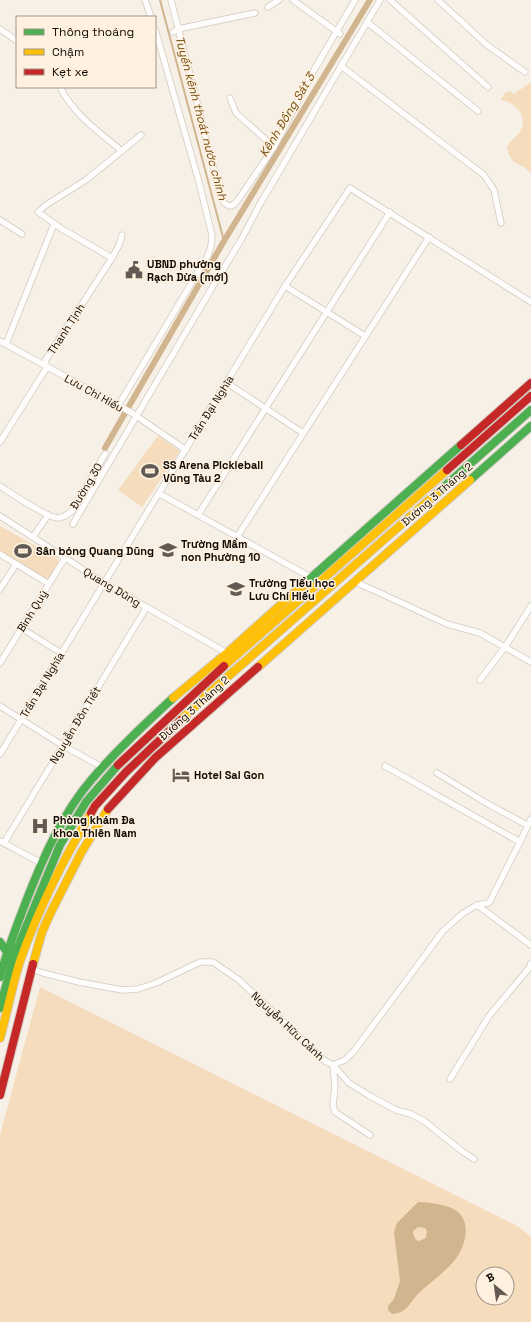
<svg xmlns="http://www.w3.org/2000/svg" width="531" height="1322" font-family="'Space Grotesk',sans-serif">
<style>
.green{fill:#f4dcbc;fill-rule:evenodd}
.water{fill:#d1b58f;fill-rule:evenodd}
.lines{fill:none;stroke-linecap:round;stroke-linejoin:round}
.stream{stroke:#d1b58f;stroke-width:2}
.canal{stroke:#d1b58f;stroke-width:6}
.street-casing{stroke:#d0cac0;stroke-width:7}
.fast-casing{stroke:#d0cac0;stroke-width:10}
.slow-casing{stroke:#d0cac0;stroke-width:10}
.jam-casing{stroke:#d0cac0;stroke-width:10}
.street{stroke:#fefdfb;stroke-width:5.5}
.fast{stroke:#4caf50;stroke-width:8}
.slow{stroke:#ffc107;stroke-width:8}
.jam{stroke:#c62828;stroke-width:8}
.labels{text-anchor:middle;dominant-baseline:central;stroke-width:3;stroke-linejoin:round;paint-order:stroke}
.poi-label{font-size:11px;font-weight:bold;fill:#110a03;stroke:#fef1e0;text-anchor:start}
.street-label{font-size:11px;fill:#110a03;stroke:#fef1e0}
.water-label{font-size:12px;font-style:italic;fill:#744f11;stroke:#fef1e0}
</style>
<rect width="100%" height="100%" fill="#f7f0e7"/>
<g class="green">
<path d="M531,82V173C520,161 512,168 507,148C509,140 517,138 521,130C528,116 515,102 501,100L505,93L510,91L514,94Z"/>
<polygon points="158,436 180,451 142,507 118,490"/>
<polygon points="0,526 57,558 59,563 50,578 45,578 0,551"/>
<path d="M40,987L519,1227L531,1237V1322H0V1135ZM483,1274H507V1298H483Z"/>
</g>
<path class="water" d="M418,1202C429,1202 449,1205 457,1211C473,1224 464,1249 454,1261C445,1272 432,1281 422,1290C411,1299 408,1314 392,1314L388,1310V1306L394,1299L400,1281L394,1232L397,1223ZM418,1227L425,1228L427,1231L426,1238L419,1241L416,1240L413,1234V1231Z"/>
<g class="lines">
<polyline class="stream" points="160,0 224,241"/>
<polyline class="canal" points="105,448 224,241 370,0"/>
<g class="street-casing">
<g id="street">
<polyline points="145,0 151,17"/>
<polyline points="171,0 220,193 224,203 229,206 233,205 238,200 274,147 314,70 355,0"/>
<polyline points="293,0 340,34"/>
<polyline points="390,0 488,87"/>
<polyline points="438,0 487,45 525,72"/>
<polyline points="268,7 279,0"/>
<polyline points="367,22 478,111"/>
<polyline points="0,29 17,41"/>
<polyline points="173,32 178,29 255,13"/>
<polyline points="341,66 484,175 494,190 501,223"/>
<path d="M60,87C73,114 99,132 122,151"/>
<polyline points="230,98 236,113 274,147"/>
<polyline points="0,220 22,234"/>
<polyline points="112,258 62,229 38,212 46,205 86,180 141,135"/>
<polyline points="285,286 365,336"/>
<polyline points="0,341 132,413 186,450"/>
<polyline points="6,344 54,224"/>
<polyline points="227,383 303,433"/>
<path d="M118,406L207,257C211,249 212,244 212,235L199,182L155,29"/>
<polyline points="0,442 47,367 45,361 112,258 119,245 122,235"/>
<path d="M0,486C11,493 47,518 58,518C63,518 68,514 72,511L105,454"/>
<polyline points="160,494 312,578"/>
<polyline points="198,515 390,212"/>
<polyline points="0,516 104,583 227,653"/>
<polyline points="73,524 216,281 241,240 260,204 380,0"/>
<polyline points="33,537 48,515"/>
<polyline points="237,537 429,237"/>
<polyline points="0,554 49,584"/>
<polyline points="355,580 362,585 380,593 447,624 480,633 531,662"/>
<polyline points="0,589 16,564"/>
<polyline points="21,628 61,653"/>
<polyline points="0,663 65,558"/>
<polyline points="480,680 505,647 531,606"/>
<polyline points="0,706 62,745 102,767"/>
<polyline points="0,754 285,286 350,188 531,302"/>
<polyline points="385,766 520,842"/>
<polyline points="437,773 488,804 527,825"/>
<polyline points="0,841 41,863"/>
<polyline points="4,843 146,608"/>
<polyline points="477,905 531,945"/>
<polyline points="31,969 43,973 79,982 122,990 138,989 156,983 200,962 213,962 239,980 325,1061 333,1065 345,1060 354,1051 443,931 462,914 477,905 489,903 520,842 531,819"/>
<polyline points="450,1079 489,1016 530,967 531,963"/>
<polyline points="370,1135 335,1112 333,1105 335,1086 333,1065 349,1083 370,1096 396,1110 411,1114 424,1121 463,1152 474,1159"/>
</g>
</g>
<g class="fast-casing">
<g id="fast">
<polyline points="470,480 531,426"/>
<polyline points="437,493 531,410"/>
<polyline points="304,584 461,445"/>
<polyline points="0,942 7,952"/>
<path d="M0,977C7,950 17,925 27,899C43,858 62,814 92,779C117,750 145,724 173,698"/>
<polyline points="0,1008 14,956 60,845 86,802 118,765"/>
</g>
</g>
<g class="slow-casing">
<g id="slow">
<polyline points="224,666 447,470"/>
<polyline points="258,667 470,480"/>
<polyline points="173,698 227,653 304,584"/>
<polyline points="181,720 208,694 437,493"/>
<polyline points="33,964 42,932 51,912 81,853 108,809"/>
<path d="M0,1038C7,1013 12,986 20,961C38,910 63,860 91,813"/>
</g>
</g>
<g class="jam-casing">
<g id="jam">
<polyline points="461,445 531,383"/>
<polyline points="447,470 531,396"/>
<polyline points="118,765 224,666"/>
<polyline points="108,809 155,758 258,667"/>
<polyline points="91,813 95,806 126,772 181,720"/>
<polyline points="0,1095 33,964"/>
</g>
</g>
<use href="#street" class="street"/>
<use href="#fast" class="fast"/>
<use href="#slow" class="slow"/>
<use href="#jam" class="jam"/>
</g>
<defs>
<g id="civic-bare" transform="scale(1.38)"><path d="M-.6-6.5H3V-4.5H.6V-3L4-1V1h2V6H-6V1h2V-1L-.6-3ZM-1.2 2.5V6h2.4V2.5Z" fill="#625a53" stroke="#fef1e0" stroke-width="2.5" paint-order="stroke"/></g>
<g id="stadium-bare" transform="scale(1.38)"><path d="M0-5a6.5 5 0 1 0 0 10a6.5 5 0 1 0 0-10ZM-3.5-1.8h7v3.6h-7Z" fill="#625a53" stroke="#fef1e0" stroke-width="2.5" paint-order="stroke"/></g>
<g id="school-bare" transform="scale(1.38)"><path d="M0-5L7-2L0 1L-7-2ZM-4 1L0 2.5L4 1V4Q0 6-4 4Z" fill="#625a53" stroke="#fef1e0" stroke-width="2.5" paint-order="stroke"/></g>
<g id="hotel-bare" transform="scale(1.38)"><path d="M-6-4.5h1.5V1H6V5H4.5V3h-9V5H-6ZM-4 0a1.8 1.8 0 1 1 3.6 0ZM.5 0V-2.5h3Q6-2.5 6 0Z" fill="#625a53" stroke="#fef1e0" stroke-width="2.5" paint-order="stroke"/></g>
<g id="hospital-bare" transform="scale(1.38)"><path d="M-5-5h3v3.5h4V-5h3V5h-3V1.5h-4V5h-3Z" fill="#625a53" stroke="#fef1e0" stroke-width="2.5" paint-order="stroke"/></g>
</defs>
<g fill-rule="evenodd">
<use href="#civic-bare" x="134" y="270"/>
<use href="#stadium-bare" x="150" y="471"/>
<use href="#school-bare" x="168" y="550"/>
<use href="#stadium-bare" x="23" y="551"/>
<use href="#school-bare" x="236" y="589"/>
<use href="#hotel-bare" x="181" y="775"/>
<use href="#hospital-bare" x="40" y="826"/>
</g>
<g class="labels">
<g class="poi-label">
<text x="147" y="264">UBND phường<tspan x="147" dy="13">Rạch Dừa (mới)</tspan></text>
<text x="163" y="465">SS Arena Pickleball<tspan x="163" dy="13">Vũng Tàu 2</tspan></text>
<text x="181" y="544">Trường Mầm<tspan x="181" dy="13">non Phường 10</tspan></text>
<text x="36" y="551">Sân bóng Quang Dũng</text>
<text x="249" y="583">Trường Tiểu học<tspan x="249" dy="13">Lưu Chí Hiếu</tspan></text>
<text x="194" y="775">Hotel Sai Gon</text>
<text x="53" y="820">Phòng khám Đa<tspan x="53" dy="13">khoa Thiên Nam</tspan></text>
</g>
<g class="street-label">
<text transform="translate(66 329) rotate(-57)">Thanh Tịnh</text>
<text transform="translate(94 393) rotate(29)">Lưu Chí Hiếu</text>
<text transform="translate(211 408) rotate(-58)">Trần Đại Nghĩa</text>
<text transform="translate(86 486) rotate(-59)">Đường 30</text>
<text transform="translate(437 494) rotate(-41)">Đường 3 Tháng 2</text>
<text transform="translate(112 587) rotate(31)">Quang Dũng</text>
<text transform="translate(32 611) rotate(-58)">Bình Quý</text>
<text transform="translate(42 685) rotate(-59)">Trần Đại Nghĩa</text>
<text transform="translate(194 708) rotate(-42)">Đường 3 Tháng 2</text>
<text transform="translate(75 725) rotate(-59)">Nguyễn Đôn Tiết</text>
<text transform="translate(288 1026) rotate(43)">Nguyễn Hữu Cảnh</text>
</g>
<g class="water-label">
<text transform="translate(287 115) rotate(-59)">Kênh Đồng Sát 3</text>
<text transform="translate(201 118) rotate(75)">Tuyến kênh thoát nước chính</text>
</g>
</g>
<rect x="16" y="16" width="140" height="72" fill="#fef1e0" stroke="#9f9588"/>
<rect x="24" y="29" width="20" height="6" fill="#4caf50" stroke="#9f9588"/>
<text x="52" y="36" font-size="12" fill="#110a03">Thông thoáng</text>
<rect x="24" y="49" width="20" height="6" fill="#ffc107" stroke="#9f9588"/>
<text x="52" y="56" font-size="12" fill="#110a03">Chậm</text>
<rect x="24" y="69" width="20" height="6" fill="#c62828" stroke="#9f9588"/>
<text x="52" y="76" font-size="12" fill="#110a03">Kẹt xe</text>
<g transform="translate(495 1286) rotate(331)"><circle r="19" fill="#fef1e0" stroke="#9f9588"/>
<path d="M0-3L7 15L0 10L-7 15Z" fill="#625a53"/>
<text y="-6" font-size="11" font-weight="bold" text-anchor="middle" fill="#110a03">B</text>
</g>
</svg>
